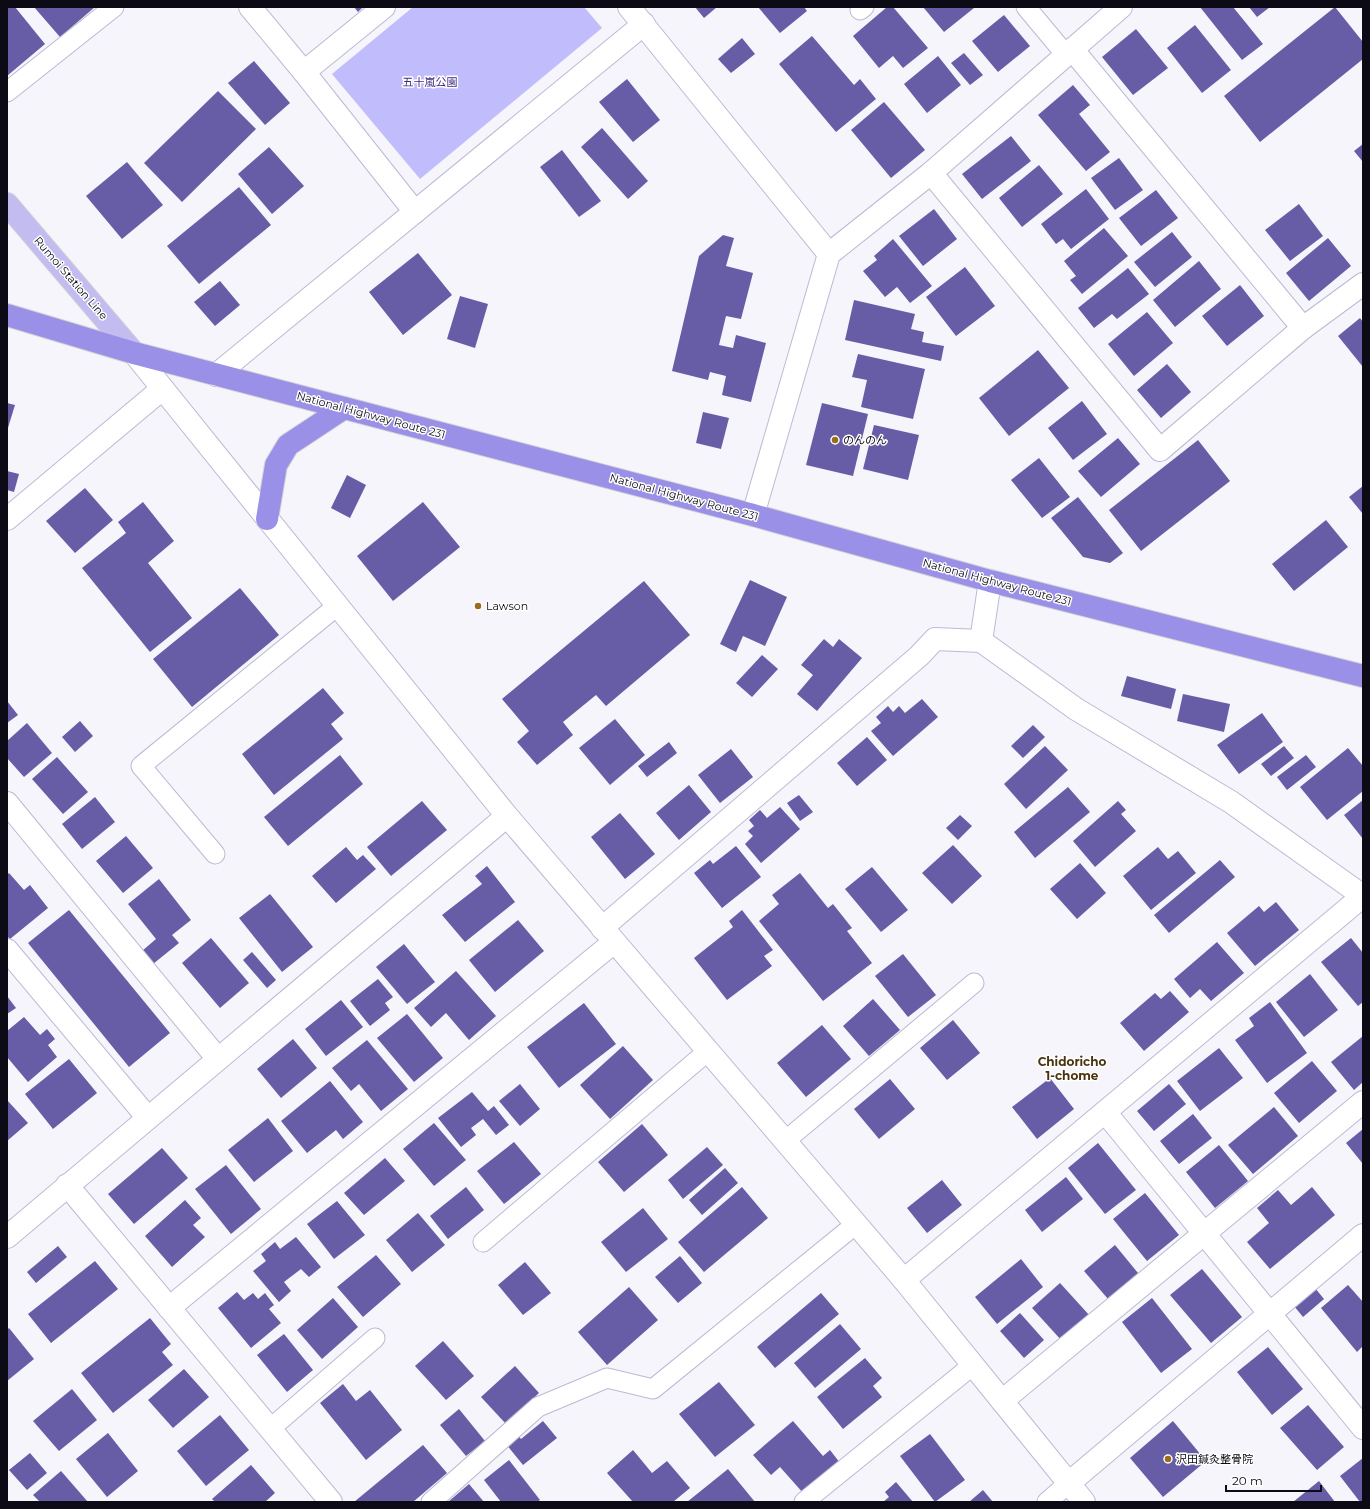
<svg xmlns="http://www.w3.org/2000/svg" width="1370" height="1509" font-family="Montserrat,'Noto Sans JP',sans-serif">
<style>
.green{fill:#c1bcfb}
.building{fill:#675da6}
.lines{fill:none;stroke-linecap:round;stroke-linejoin:round}
.lane-casing{stroke:#bbbad5;stroke-width:21}
.street-casing{stroke:#bbbad5;stroke-width:24}
.secondary-casing{stroke:#bbbad5;stroke-width:24}
.primary-casing{stroke:#d3d3d5;stroke-width:24}
.highway-casing{stroke:#d3d3d5;stroke-width:24}
.lane{stroke:#fff;stroke-width:19}
.street{stroke:#fff;stroke-width:22}
.secondary{stroke:#fff;stroke-width:22}
.primary{stroke:#c2bcf1;stroke-width:22}
.highway{stroke:#9a90e8;stroke-width:22}
.poi-dot{fill:#996d1b;stroke:#fff;stroke-width:1.5}
.labels{text-anchor:middle;dominant-baseline:central;stroke-width:3;stroke-linejoin:round;paint-order:stroke}
.park-label{font-size:11px;fill:#3e2983;stroke:#fff}
.street-label{font-size:11px;fill:#0c0b15;stroke:#fff}
.poi-label{font-size:11px;fill:#0c0b15;stroke:#fff;text-anchor:start}
.neighbourhood-label{font-size:12px;font-weight:bold;fill:#49340e;stroke:#fff}
</style>
<rect width="100%" height="100%" fill="#f5f5fb"/>
<polygon class="green" points="413,7 584,7 602,28 420,179 332,74"/>
<g class="building">
<polygon points="7,7 15,7 45,44 7,76"/>
<polygon points="34,7 95,7 60,37"/>
<polygon points="354,7 363,7 358,12"/>
<polygon points="695,7 717,7 704,18"/>
<polygon points="758,7 804,7 807,11 780,33"/>
<polygon points="887,7 893,7 928,48 903,68 893,56 879,68 853,36"/>
<polygon points="923,7 973,7 974,8 944,32"/>
<polygon points="1200,7 1233,7 1263,44 1242,60"/>
<polygon points="1249,7 1270,7 1257,17"/>
<polygon points="1335,7 1363,42 1363,59 1260,142 1224,96"/>
<polygon points="1004,15 1030,46 998,72 972,41"/>
<polygon points="1195,25 1231,70 1202,93 1167,48"/>
<polygon points="1136,29 1168,68 1133,95 1102,57"/>
<polygon points="812,36 854,85 860,79 876,99 836,132 779,64"/>
<polygon points="742,38 755,54 731,73 718,59"/>
<polygon points="964,53 983,75 970,85 951,63"/>
<polygon points="938,56 961,85 927,113 904,84"/>
<polygon points="254,61 290,103 265,125 228,83"/>
<polygon points="627,79 660,120 633,142 599,102"/>
<polygon points="1073,85 1090,105 1079,114 1110,152 1086,171 1038,115"/>
<polygon points="218,91 256,129 182,202 144,163"/>
<polygon points="884,102 925,150 891,178 851,130"/>
<polygon points="602,128 648,181 628,199 581,147"/>
<polygon points="1011,136 1031,161 982,199 962,174"/>
<polygon points="1363,144 1363,162 1354,151"/>
<polygon points="269,147 304,186 272,214 238,174"/>
<polygon points="562,150 601,201 579,217 540,167"/>
<polygon points="1119,158 1143,190 1115,210 1091,178"/>
<polygon points="127,162 163,205 122,239 86,196"/>
<polygon points="1039,165 1063,194 1022,227 999,198"/>
<polygon points="239,187 271,225 199,284 167,246"/>
<polygon points="1086,189 1109,219 1071,249 1063,239 1056,244 1041,224"/>
<polygon points="1156,190 1178,218 1141,246 1119,218"/>
<polygon points="1299,204 1323,236 1290,261 1265,230"/>
<polygon points="934,209 957,239 923,266 899,236"/>
<polygon points="1104,228 1128,256 1082,294 1070,280 1076,276 1064,261"/>
<polygon points="1172,232 1192,257 1155,287 1134,262"/>
<polygon points="723,235 734,238 726,266 753,273 741,319 726,316 719,345 733,348 736,335 766,343 751,402 722,395 726,376 710,372 708,380 672,371 699,256"/>
<polygon points="1328,238 1351,266 1309,301 1286,273"/>
<polygon points="893,239 932,286 910,303 897,287 885,297 863,271 877,260 874,256"/>
<polygon points="418,253 452,295 403,335 369,292"/>
<polygon points="1199,261 1221,289 1175,327 1153,300"/>
<polygon points="965,267 995,306 956,336 926,297"/>
<polygon points="1128,268 1149,294 1117,319 1112,314 1094,328 1078,308"/>
<polygon points="220,281 240,305 215,326 194,302"/>
<polygon points="1240,285 1264,316 1227,346 1202,316"/>
<polygon points="460,296 488,304 475,348 447,339"/>
<polygon points="854,300 915,314 911,329 924,332 922,342 944,346 941,361 845,340"/>
<polygon points="1147,312 1173,343 1134,376 1108,344"/>
<polygon points="1360,318 1363,322 1363,367 1338,336"/>
<polygon points="1038,350 1069,388 1009,436 979,398"/>
<polygon points="858,354 925,369 913,419 861,407 867,380 852,377"/>
<polygon points="1167,364 1191,392 1161,418 1137,390"/>
<polygon points="1082,401 1107,434 1073,460 1048,428"/>
<polygon points="7,403 15,405 7,431"/>
<polygon points="822,403 868,414 853,476 806,465"/>
<polygon points="703,412 729,418 721,449 696,443"/>
<polygon points="874,425 919,435 908,480 863,469"/>
<polygon points="1118,438 1140,464 1101,497 1078,471"/>
<polygon points="1198,440 1230,481 1141,551 1109,510"/>
<polygon points="1039,458 1070,497 1042,518 1011,480"/>
<polygon points="7,471 19,474 14,492 7,490"/>
<polygon points="347,475 366,485 350,518 331,508"/>
<polygon points="1363,486 1363,514 1349,497"/>
<polygon points="85,488 113,520 75,553 46,521"/>
<polygon points="1078,497 1123,553 1110,563 1083,557 1051,518"/>
<polygon points="143,502 174,541 148,563 192,618 150,652 82,568 126,533 118,522"/>
<polygon points="423,502 460,547 393,601 357,556"/>
<polygon points="1326,520 1348,547 1294,591 1272,564"/>
<polygon points="750,580 787,597 765,646 743,636 736,652 720,644"/>
<polygon points="644,581 690,635 606,706 596,695 563,722 573,735 537,765 517,742 529,731 502,699"/>
<polygon points="240,588 279,635 192,707 153,659"/>
<polygon points="824,639 833,647 839,639 862,658 817,711 797,694 813,675 801,665"/>
<polygon points="762,655 778,669 752,697 736,683"/>
<polygon points="1127,676 1176,689 1171,709 1121,696"/>
<polygon points="323,688 344,713 331,724 343,739 274,795 242,754"/>
<polygon points="1183,694 1230,704 1224,732 1177,721"/>
<polygon points="922,699 938,717 893,756 871,731 881,723 876,717 888,706 893,712 899,706 905,713"/>
<polygon points="7,701 18,715 7,723"/>
<polygon points="1262,713 1283,742 1239,774 1217,745"/>
<polygon points="615,719 645,755 610,785 579,748"/>
<polygon points="80,721 93,736 75,752 62,737"/>
<polygon points="27,723 52,753 24,777 7,758 7,741"/>
<polygon points="1033,725 1045,737 1023,758 1011,746"/>
<polygon points="867,737 887,760 857,786 837,763"/>
<polygon points="669,742 677,753 647,777 638,766"/>
<polygon points="1045,746 1068,770 1026,809 1004,784"/>
<polygon points="1284,746 1294,758 1271,776 1261,764"/>
<polygon points="1348,748 1363,766 1363,791 1327,820 1300,787"/>
<polygon points="731,749 753,777 720,803 698,775"/>
<polygon points="340,755 363,784 288,846 264,817"/>
<polygon points="1306,755 1316,767 1287,790 1277,777"/>
<polygon points="57,757 88,792 63,814 32,779"/>
<polygon points="689,785 711,812 679,840 656,813"/>
<polygon points="1068,787 1090,812 1035,858 1014,832"/>
<polygon points="799,795 813,812 800,821 787,803"/>
<polygon points="95,797 115,822 82,849 62,824"/>
<polygon points="1363,800 1363,839 1344,815"/>
<polygon points="422,801 447,830 391,876 367,847"/>
<polygon points="1118,801 1126,810 1121,814 1136,831 1095,867 1073,841"/>
<polygon points="780,807 800,829 761,863 745,844 753,836 748,831 754,826 749,820 760,810 767,818"/>
<polygon points="620,813 655,854 625,879 591,837"/>
<polygon points="960,815 972,826 958,840 946,828"/>
<polygon points="126,836 153,868 123,893 96,861"/>
<polygon points="953,845 982,876 952,904 922,873"/>
<polygon points="736,846 761,877 722,908 694,873 710,860 713,864"/>
<polygon points="346,847 357,860 363,855 376,869 336,903 312,876"/>
<polygon points="1158,847 1168,859 1178,851 1196,873 1151,910 1123,876"/>
<polygon points="1220,860 1235,877 1169,933 1154,915"/>
<polygon points="1080,863 1106,893 1077,919 1050,889"/>
<polygon points="487,866 515,902 465,942 442,915 482,884 475,876"/>
<polygon points="872,867 908,910 881,932 845,889"/>
<polygon points="9,873 24,890 30,885 48,908 10,939 7,936 7,875"/>
<polygon points="800,873 828,908 833,904 852,928 847,931 872,963 823,1001 759,921 779,904 772,895"/>
<polygon points="159,879 191,920 172,935 179,943 153,964 142,951 156,939 128,904"/>
<polygon points="270,894 313,947 282,972 239,918"/>
<polygon points="1276,902 1299,930 1255,966 1227,933 1259,906 1264,912"/>
<polygon points="69,910 170,1033 129,1067 28,943"/>
<polygon points="742,910 773,950 764,956 772,966 727,1000 694,958 733,927 729,921"/>
<polygon points="518,920 544,951 495,992 469,960"/>
<polygon points="211,938 249,983 220,1008 182,963"/>
<polygon points="1351,938 1363,953 1363,1002 1358,1006 1321,962"/>
<polygon points="1217,942 1244,973 1211,1001 1200,989 1190,998 1174,979"/>
<polygon points="404,944 435,982 407,1004 376,967"/>
<polygon points="252,952 276,980 267,988 243,960"/>
<polygon points="903,954 936,995 908,1017 875,976"/>
<polygon points="456,971 496,1016 469,1040 446,1013 431,1027 414,1008"/>
<polygon points="1310,974 1338,1010 1304,1037 1276,1002"/>
<polygon points="378,979 393,997 385,1003 390,1010 370,1026 350,1001"/>
<polygon points="1170,991 1189,1012 1144,1051 1120,1023 1155,993 1161,999"/>
<polygon points="7,996 16,1008 7,1014"/>
<polygon points="873,999 900,1030 869,1056 843,1026"/>
<polygon points="341,1000 363,1027 326,1056 305,1029"/>
<polygon points="1270,1002 1307,1053 1267,1083 1235,1040 1254,1026 1249,1018"/>
<polygon points="584,1003 616,1044 559,1088 527,1047"/>
<polygon points="407,1014 443,1058 414,1082 377,1038"/>
<polygon points="24,1017 40,1035 47,1029 55,1039 48,1045 57,1057 28,1082 7,1057 7,1031"/>
<polygon points="953,1020 980,1053 947,1080 920,1048"/>
<polygon points="822,1025 851,1059 806,1097 777,1063"/>
<polygon points="1363,1036 1363,1082 1354,1090 1331,1062"/>
<polygon points="293,1039 317,1068 281,1098 257,1069"/>
<polygon points="367,1040 408,1089 381,1111 359,1084 351,1091 332,1068"/>
<polygon points="623,1046 653,1080 610,1119 580,1085"/>
<polygon points="1219,1048 1243,1078 1200,1111 1177,1081"/>
<polygon points="69,1059 97,1093 53,1129 25,1094"/>
<polygon points="1312,1061 1337,1091 1299,1123 1274,1093"/>
<polygon points="1050,1078 1074,1109 1037,1139 1012,1107"/>
<polygon points="890,1079 915,1109 879,1139 854,1109"/>
<polygon points="330,1081 363,1122 343,1139 336,1130 307,1153 281,1121"/>
<polygon points="520,1084 540,1109 520,1126 499,1101"/>
<polygon points="1169,1084 1186,1104 1154,1131 1137,1111"/>
<polygon points="472,1092 488,1111 494,1106 509,1125 496,1135 483,1119 471,1128 476,1135 461,1147 438,1118"/>
<polygon points="7,1100 28,1123 7,1141"/>
<polygon points="1274,1107 1298,1136 1253,1174 1228,1145"/>
<polygon points="1193,1114 1212,1138 1179,1164 1160,1141"/>
<polygon points="268,1118 293,1151 254,1182 228,1150"/>
<polygon points="434,1123 466,1160 434,1186 403,1149"/>
<polygon points="642,1124 668,1155 624,1192 598,1162"/>
<polygon points="1363,1129 1363,1164 1346,1143"/>
<polygon points="514,1142 541,1174 504,1204 477,1171"/>
<polygon points="1098,1143 1136,1190 1105,1214 1068,1168"/>
<polygon points="1219,1145 1248,1181 1215,1208 1186,1172"/>
<polygon points="707,1147 723,1165 683,1199 668,1180"/>
<polygon points="162,1148 188,1178 134,1224 108,1194"/>
<polygon points="385,1158 405,1181 364,1215 344,1193"/>
<polygon points="226,1165 261,1209 231,1234 195,1189"/>
<polygon points="725,1168 738,1183 702,1215 689,1200"/>
<polygon points="1066,1177 1083,1199 1042,1232 1025,1210"/>
<polygon points="942,1180 962,1205 927,1233 907,1208"/>
<polygon points="466,1187 484,1210 448,1239 430,1216"/>
<polygon points="742,1187 768,1218 704,1272 678,1242"/>
<polygon points="1312,1187 1335,1215 1270,1269 1247,1242 1269,1223 1257,1208 1278,1190 1291,1205"/>
<polygon points="1145,1193 1179,1235 1147,1261 1113,1219"/>
<polygon points="185,1200 201,1218 193,1225 205,1237 172,1267 145,1236"/>
<polygon points="337,1201 365,1235 334,1259 307,1224"/>
<polygon points="643,1208 668,1239 626,1272 601,1242"/>
<polygon points="418,1213 445,1245 412,1272 386,1240"/>
<polygon points="296,1237 321,1267 309,1277 301,1269 284,1282 291,1291 279,1302 253,1271 266,1261 261,1254 275,1242 280,1249"/>
<polygon points="1115,1245 1138,1273 1108,1299 1084,1271"/>
<polygon points="58,1246 67,1257 36,1283 27,1272"/>
<polygon points="376,1255 401,1284 363,1317 337,1287"/>
<polygon points="680,1256 702,1283 678,1303 655,1277"/>
<polygon points="1021,1259 1043,1287 997,1324 975,1297"/>
<polygon points="95,1261 118,1289 51,1343 28,1314"/>
<polygon points="525,1262 551,1293 523,1315 498,1285"/>
<polygon points="1202,1269 1242,1317 1211,1343 1170,1295"/>
<polygon points="1060,1283 1090,1316 1062,1341 1032,1308"/>
<polygon points="1348,1285 1363,1302 1363,1346 1357,1352 1321,1308"/>
<polygon points="629,1287 658,1320 607,1365 578,1332"/>
<polygon points="1315,1288 1324,1299 1303,1317 1294,1306"/>
<polygon points="237,1292 244,1300 253,1293 258,1299 265,1293 274,1305 269,1309 281,1323 251,1348 218,1308"/>
<polygon points="821,1293 839,1314 775,1368 757,1347"/>
<polygon points="333,1298 358,1327 322,1359 297,1330"/>
<polygon points="1152,1298 1192,1349 1161,1373 1122,1322"/>
<polygon points="1020,1313 1044,1340 1024,1358 1000,1331"/>
<polygon points="150,1318 171,1344 162,1352 173,1365 113,1413 81,1373"/>
<polygon points="840,1324 861,1349 815,1388 794,1363"/>
<polygon points="9,1328 34,1359 7,1381 7,1330"/>
<polygon points="284,1334 313,1370 287,1392 257,1355"/>
<polygon points="443,1341 474,1376 446,1400 415,1366"/>
<polygon points="1268,1347 1303,1389 1272,1415 1237,1372"/>
<polygon points="865,1358 882,1378 873,1386 882,1397 843,1429 817,1397"/>
<polygon points="515,1366 539,1393 506,1424 481,1397"/>
<polygon points="184,1369 209,1397 173,1428 148,1400"/>
<polygon points="719,1382 755,1425 715,1457 679,1414"/>
<polygon points="343,1384 356,1401 370,1390 402,1430 366,1460 320,1403"/>
<polygon points="72,1389 97,1420 59,1451 33,1421"/>
<polygon points="1308,1405 1344,1447 1317,1470 1280,1428"/>
<polygon points="459,1409 485,1441 466,1456 440,1425"/>
<polygon points="220,1415 249,1450 206,1486 177,1451"/>
<polygon points="543,1421 557,1438 523,1465 506,1444 517,1434 521,1439"/>
<polygon points="793,1421 823,1456 830,1450 840,1463 804,1494 780,1467 771,1475 753,1455"/>
<polygon points="1173,1421 1206,1461 1163,1497 1130,1458"/>
<polygon points="108,1433 138,1471 107,1497 76,1459"/>
<polygon points="930,1434 965,1480 935,1502 900,1456"/>
<polygon points="423,1445 447,1473 413,1502 354,1502"/>
<polygon points="633,1450 652,1473 667,1461 690,1488 673,1502 633,1502 607,1473"/>
<polygon points="30,1453 47,1473 27,1490 9,1470"/>
<polygon points="1363,1458 1363,1502 1360,1502 1340,1476"/>
<polygon points="509,1460 540,1500 537,1502 501,1502 484,1480"/>
<polygon points="251,1465 275,1493 265,1502 215,1502 212,1499"/>
<polygon points="728,1469 755,1502 687,1502"/>
<polygon points="61,1471 88,1502 40,1502 33,1495"/>
<polygon points="1319,1481 1335,1502 1293,1502"/>
<polygon points="896,1482 913,1502 883,1502 889,1497 885,1492"/>
<polygon points="469,1484 484,1502 448,1502"/>
<polygon points="983,1490 993,1502 969,1502"/>
</g>
<g class="lines">
<g class="lane-casing">
<g id="lane">
<polyline points="1026,7 1066,55"/>
<polyline points="860,10 864,7"/>
<polyline points="7,92 114,7"/>
<polyline points="215,854 141,766 337,606"/>
<polyline points="785,1141 974,983"/>
<polyline points="483,1242 708,1051"/>
<polyline points="270,1429 375,1338"/>
<polyline points="431,1502 538,1407 607,1378 653,1389 856,1224"/>
<polyline points="804,1502 973,1365"/>
<polyline points="1047,1502 1069,1483"/>
</g>
</g>
<g class="street-casing">
<g id="street">
<polyline points="250,7 304,72 415,212"/>
<polyline points="629,7 829,254"/>
<polyline points="1072,49 1303,328"/>
<polyline points="304,72 384,7"/>
<polyline points="931,173 1160,450 1303,328 1363,284"/>
<polyline points="216,375 644,24"/>
<polyline points="753,515 829,254 931,173 1121,7"/>
<polyline points="7,519 162,389"/>
<polyline points="7,803 218,1059"/>
<polyline points="602,928 919,656 935,639 981,641"/>
<polyline points="7,950 148,1118"/>
<polyline points="1105,1112 1363,1428"/>
<polyline points="67,1185 331,1502"/>
<polyline points="7,1237 507,816"/>
<polyline points="904,1280 1363,896"/>
<polyline points="169,1308 614,942"/>
<polyline points="1002,1401 1363,1102"/>
<polyline points="1069,1483 1363,1235"/>
</g>
</g>
<g class="secondary-casing">
<g id="secondary">
<polyline points="134,353 507,816 904,1280 1084,1502"/>
<polyline points="990,581 981,641 1076,709 1231,802 1363,896"/>
</g>
</g>
<g class="primary-casing">
<polyline id="primary" points="7,204 134,353"/>
</g>
<g class="highway-casing">
<g id="highway">
<polyline points="7,315 134,353 753,515 990,581 1363,676"/>
<polyline points="267,519 276,465 288,445 344,408"/>
</g>
</g>
<use href="#lane" class="lane"/>
<use href="#street" class="street"/>
<use href="#secondary" class="secondary"/>
<use href="#primary" class="primary"/>
<use href="#highway" class="highway"/>
</g>
<g class="poi-dot">
<circle cx="835" cy="440" r="4"/>
<circle cx="478" cy="606" r="4"/>
<circle cx="1168" cy="1459" r="4"/>
</g>
<g class="labels">
<g class="park-label">
<text x="430" y="82">五十嵐公園</text>
</g>
<g class="street-label">
<text transform="translate(71 278) rotate(49)">Rumoi Station Line</text>
<text transform="translate(371 415) rotate(15)">National Highway Route 231</text>
<text transform="translate(684 497) rotate(15)">National Highway Route 231</text>
<text transform="translate(997 582) rotate(15)">National Highway Route 231</text>
</g>
<g class="poi-label">
<text x="843" y="440">のんのん</text>
<text x="486" y="606">Lawson</text>
<text x="1176" y="1459">沢田鍼灸整骨院</text>
</g>
<g class="neighbourhood-label">
<text x="1072" y="1061">Chidoricho<tspan x="1072" dy="14">1-chome</tspan></text>
</g>
</g>
<rect width="1370" height="1509" fill="none" stroke="#0c0b15" stroke-width="16"/>
<path d="M1226 1485v6h95v-6" fill="none" stroke="#0c0b15" stroke-width="2"/>
<text x="1232" y="1485" font-size="12" fill="#0c0b15" stroke="#ffffff" stroke-width="3" paint-order="stroke">20 m</text>
</svg>
